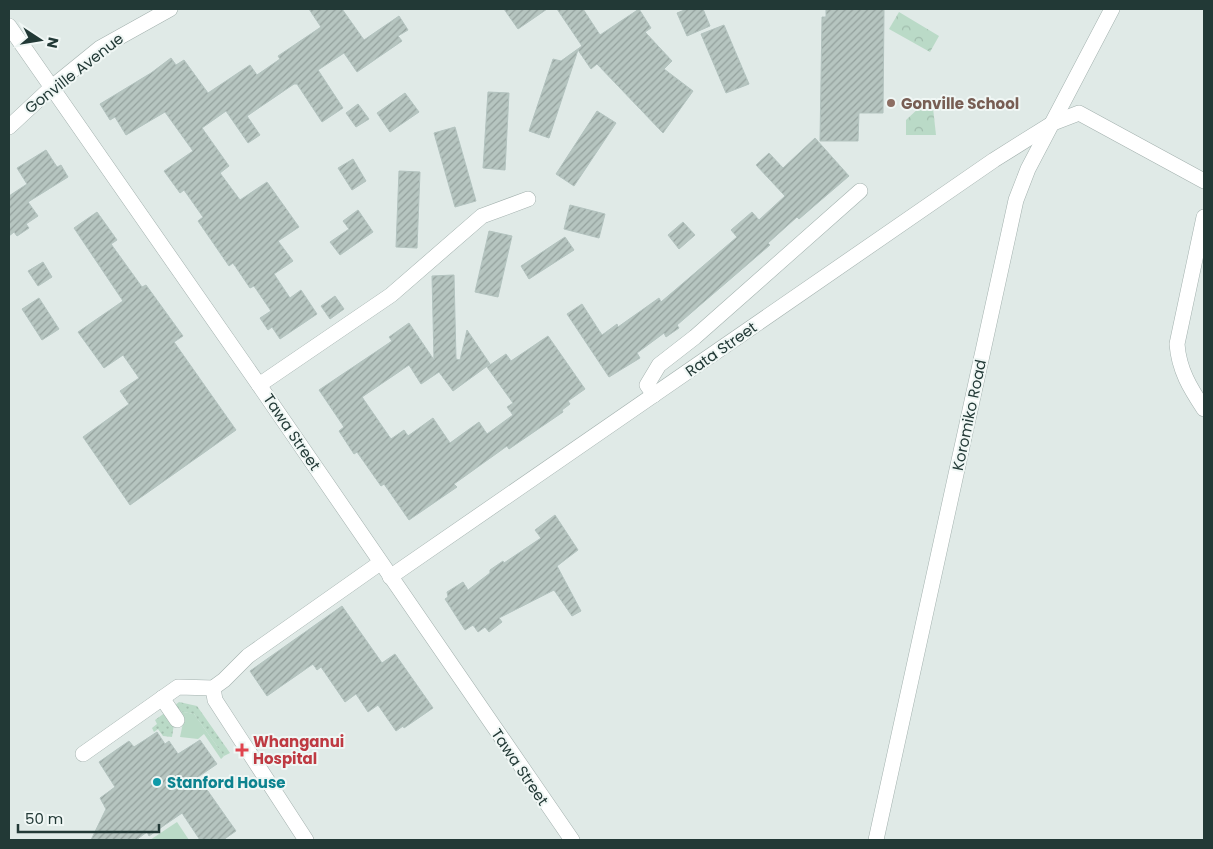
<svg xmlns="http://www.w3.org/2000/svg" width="1213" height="849" font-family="Poppins,sans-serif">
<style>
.grass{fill:#badac7}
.park{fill:url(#park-crowns)}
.garden{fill:url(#garden-dots)}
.building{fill:url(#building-hatch);stroke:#b3c3bf}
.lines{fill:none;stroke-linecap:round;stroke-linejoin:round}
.minor-casing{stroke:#a3b1ae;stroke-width:16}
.minor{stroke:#fff;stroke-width:15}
.education-dot{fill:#8d6e63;stroke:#f0f7f5;stroke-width:2}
.health-dot{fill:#e0444e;stroke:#f0f7f5;stroke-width:2}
.culture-dot{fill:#0f9aa8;stroke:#f0f7f5;stroke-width:2}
.labels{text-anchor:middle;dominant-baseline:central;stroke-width:4;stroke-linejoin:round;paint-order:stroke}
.street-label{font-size:15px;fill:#223936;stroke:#f0f7f5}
.education-label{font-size:15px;font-weight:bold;fill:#785e54;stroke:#f0f7f5;text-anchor:start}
.health-label{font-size:15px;font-weight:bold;fill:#be3a42;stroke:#f0f7f5;text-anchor:start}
.culture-label{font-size:15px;font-weight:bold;fill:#0d838f;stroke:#f0f7f5;text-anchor:start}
</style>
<defs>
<pattern id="park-crowns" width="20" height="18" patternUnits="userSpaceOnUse" patternTransform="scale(1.25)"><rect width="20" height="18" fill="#badac7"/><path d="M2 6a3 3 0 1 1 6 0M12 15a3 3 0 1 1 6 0" fill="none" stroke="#a0bcac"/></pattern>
<pattern id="garden-dots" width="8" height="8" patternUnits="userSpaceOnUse" patternTransform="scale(1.25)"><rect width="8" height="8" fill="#badac7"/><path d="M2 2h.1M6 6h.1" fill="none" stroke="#a0bcac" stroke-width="1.8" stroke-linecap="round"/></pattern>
<pattern id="building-hatch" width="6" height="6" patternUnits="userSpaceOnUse" patternTransform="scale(1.25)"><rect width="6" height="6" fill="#b6c5c0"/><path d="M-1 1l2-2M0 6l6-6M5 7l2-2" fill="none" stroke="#94a19d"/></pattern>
</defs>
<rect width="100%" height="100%" fill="#e0eae7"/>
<g class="grass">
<polygon points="178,711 194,714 224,756 221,759 204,734 198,739 180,737 183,723"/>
<polygon points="177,822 189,840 150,840"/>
</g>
<g class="park">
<polygon points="899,12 939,36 930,52 889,29"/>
<polygon points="921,106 933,108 936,135 906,135 906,120"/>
</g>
<g class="garden">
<polygon points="179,702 197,706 230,753 224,756 194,714 178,711 174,706"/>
<polygon points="166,712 174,724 172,737 163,736 158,729 154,732 152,728 157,724 155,720"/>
</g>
<g class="building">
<polygon points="309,9 342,9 364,40 399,16 408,30 398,36 402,41 357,72 344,53 318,70 343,108 322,122 297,84 294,84 247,116 260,135 248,143 226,111 202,128 229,166 220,173 240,200 267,182 299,227 278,241 293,261 274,274 290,298 301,290 317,314 280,339 272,327 268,330 260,318 271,311 254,286 250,288 233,263 229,266 198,221 203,217 184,190 180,193 164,171 193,151 165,112 126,135 115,117 110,120 100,104 151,73 171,58 176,65 184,60 208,93 250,65 257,75 280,59 278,56 321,27"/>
<polygon points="504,9 547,9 518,29"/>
<polygon points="557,9 583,9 600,35 639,9 651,28 645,32 672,61 664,69 693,91 663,133 597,64 591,69 578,50 549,138 529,131 553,59 561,61 582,46"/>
<polygon points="687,9 703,9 710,26 687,36 677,13"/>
<polygon points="826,9 884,9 883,113 859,113 858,141 820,141 822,17 826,17"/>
<polygon points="724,25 749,84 726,93 701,34"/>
<polygon points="488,92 509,93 505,170 483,168"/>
<polygon points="405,93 419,112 390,132 377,113"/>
<polygon points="358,104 369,119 356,127 346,113"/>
<polygon points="597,111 616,123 574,186 556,174"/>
<polygon points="455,127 476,201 455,207 434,133"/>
<polygon points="815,138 849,176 799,219 797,217 768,243 770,245 677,325 679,328 666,337 664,333 637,353 640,358 609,377 567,314 582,304 602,335 617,324 618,327 659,298 661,302 737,237 731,230 752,212 759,220 785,196 756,165 769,153 783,168"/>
<polygon points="46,150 57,167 61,165 68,177 28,202 38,216 26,224 29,228 17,236 14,232 9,236 9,196 27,184 17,168"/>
<polygon points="353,159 366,181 352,190 338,168"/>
<polygon points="399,171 420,172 417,248 396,247"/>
<polygon points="570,205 605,214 599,238 564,229"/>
<polygon points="358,210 373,232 340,255 330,242 349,229 343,221"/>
<polygon points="97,212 117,240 111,244 142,287 146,285 183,336 174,342 236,430 130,505 83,437 129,404 120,391 139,378 123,355 104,368 78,332 123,301 74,228"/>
<polygon points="683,222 695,235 679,249 668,235"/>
<polygon points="489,231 512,236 498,297 475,292"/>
<polygon points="565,237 574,250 529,279 521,266"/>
<polygon points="43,262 52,277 38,286 28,271"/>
<polygon points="454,275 456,359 460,360 467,330 490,364 453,391 439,372 421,384 409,365 362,397 391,439 404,430 408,436 433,418 450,443 479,422 487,434 513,415 507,407 513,403 487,367 506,354 511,361 548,336 585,389 568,401 570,404 562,410 563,412 509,449 507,446 454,484 457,487 409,520 384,484 381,486 357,452 354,454 339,431 344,427 319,390 392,341 389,337 409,323 434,360 432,276"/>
<polygon points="335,296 344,309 330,319 321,306"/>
<polygon points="39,298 59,329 42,340 22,309"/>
<polygon points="555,515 578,550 557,566 581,611 572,616 554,590 499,618 502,622 489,632 485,627 478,632 473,625 465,630 445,599 448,597 447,592 463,582 468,590 490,573 490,570 503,561 504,563 541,538 535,530"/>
<polygon points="342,606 382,663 395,654 433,708 404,728 403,726 396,731 378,705 368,712 356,694 345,702 321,667 317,670 313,664 267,696 250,671"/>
<polygon points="157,732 165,744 169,741 178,754 200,740 217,764 198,777 236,831 223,840 200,840 182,813 149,836 147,832 136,840 91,840 106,809 100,798 115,787 99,762 129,741 134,747"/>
</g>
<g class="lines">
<g class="minor-casing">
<g id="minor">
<polyline points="9,26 259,385 572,840"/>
<polyline points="9,127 52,87 100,48 170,9"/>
<path d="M1204,217L1177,344C1179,370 1190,388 1204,409"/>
<polyline points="259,385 391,295 482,216 528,199"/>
<polyline points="654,395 647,385 659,365 695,337 860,191"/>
<polyline points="390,577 994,160 1053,123 1079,113 1204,181"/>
<polyline points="213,688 215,700 306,840"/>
<polyline points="162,698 177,720"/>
<polyline points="83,754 178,687 213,688 224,680 248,656 380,563"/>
<polyline points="876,840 1016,200 1028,169 1112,9"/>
</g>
</g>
<use href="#minor" class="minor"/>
</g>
<circle class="education-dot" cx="891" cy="103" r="5"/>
<path class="health-dot" d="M239.5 742.5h5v5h5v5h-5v5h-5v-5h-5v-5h5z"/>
<circle class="culture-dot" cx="157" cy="782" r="5"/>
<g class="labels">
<g class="street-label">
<text transform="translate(74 73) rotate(-38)">Gonville Avenue</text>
<text transform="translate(721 349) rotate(-35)">Rata Street</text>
<text transform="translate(969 415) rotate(-78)">Koromiko Road</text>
<text transform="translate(292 432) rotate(56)">Tawa Street</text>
<text transform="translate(520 767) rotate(56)">Tawa Street</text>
</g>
<g class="education-label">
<text x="901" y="103">Gonville School</text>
</g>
<g class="health-label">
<text x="253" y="741">Whanganui<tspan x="253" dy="17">Hospital</tspan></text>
</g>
<g class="culture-label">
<text x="167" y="782">Stanford House</text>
</g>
</g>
<rect width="1213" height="849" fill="none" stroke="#223936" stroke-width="20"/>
<g transform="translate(40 40) rotate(102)" stroke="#f0f7f5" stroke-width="4" paint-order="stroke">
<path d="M0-4L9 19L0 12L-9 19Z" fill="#223936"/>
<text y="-8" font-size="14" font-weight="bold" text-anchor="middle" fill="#223936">N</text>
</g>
<path d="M18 824v8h141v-8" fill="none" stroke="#223936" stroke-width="2.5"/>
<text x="25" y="824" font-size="15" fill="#223936" stroke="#f0f7f5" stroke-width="4" paint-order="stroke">50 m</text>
</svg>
